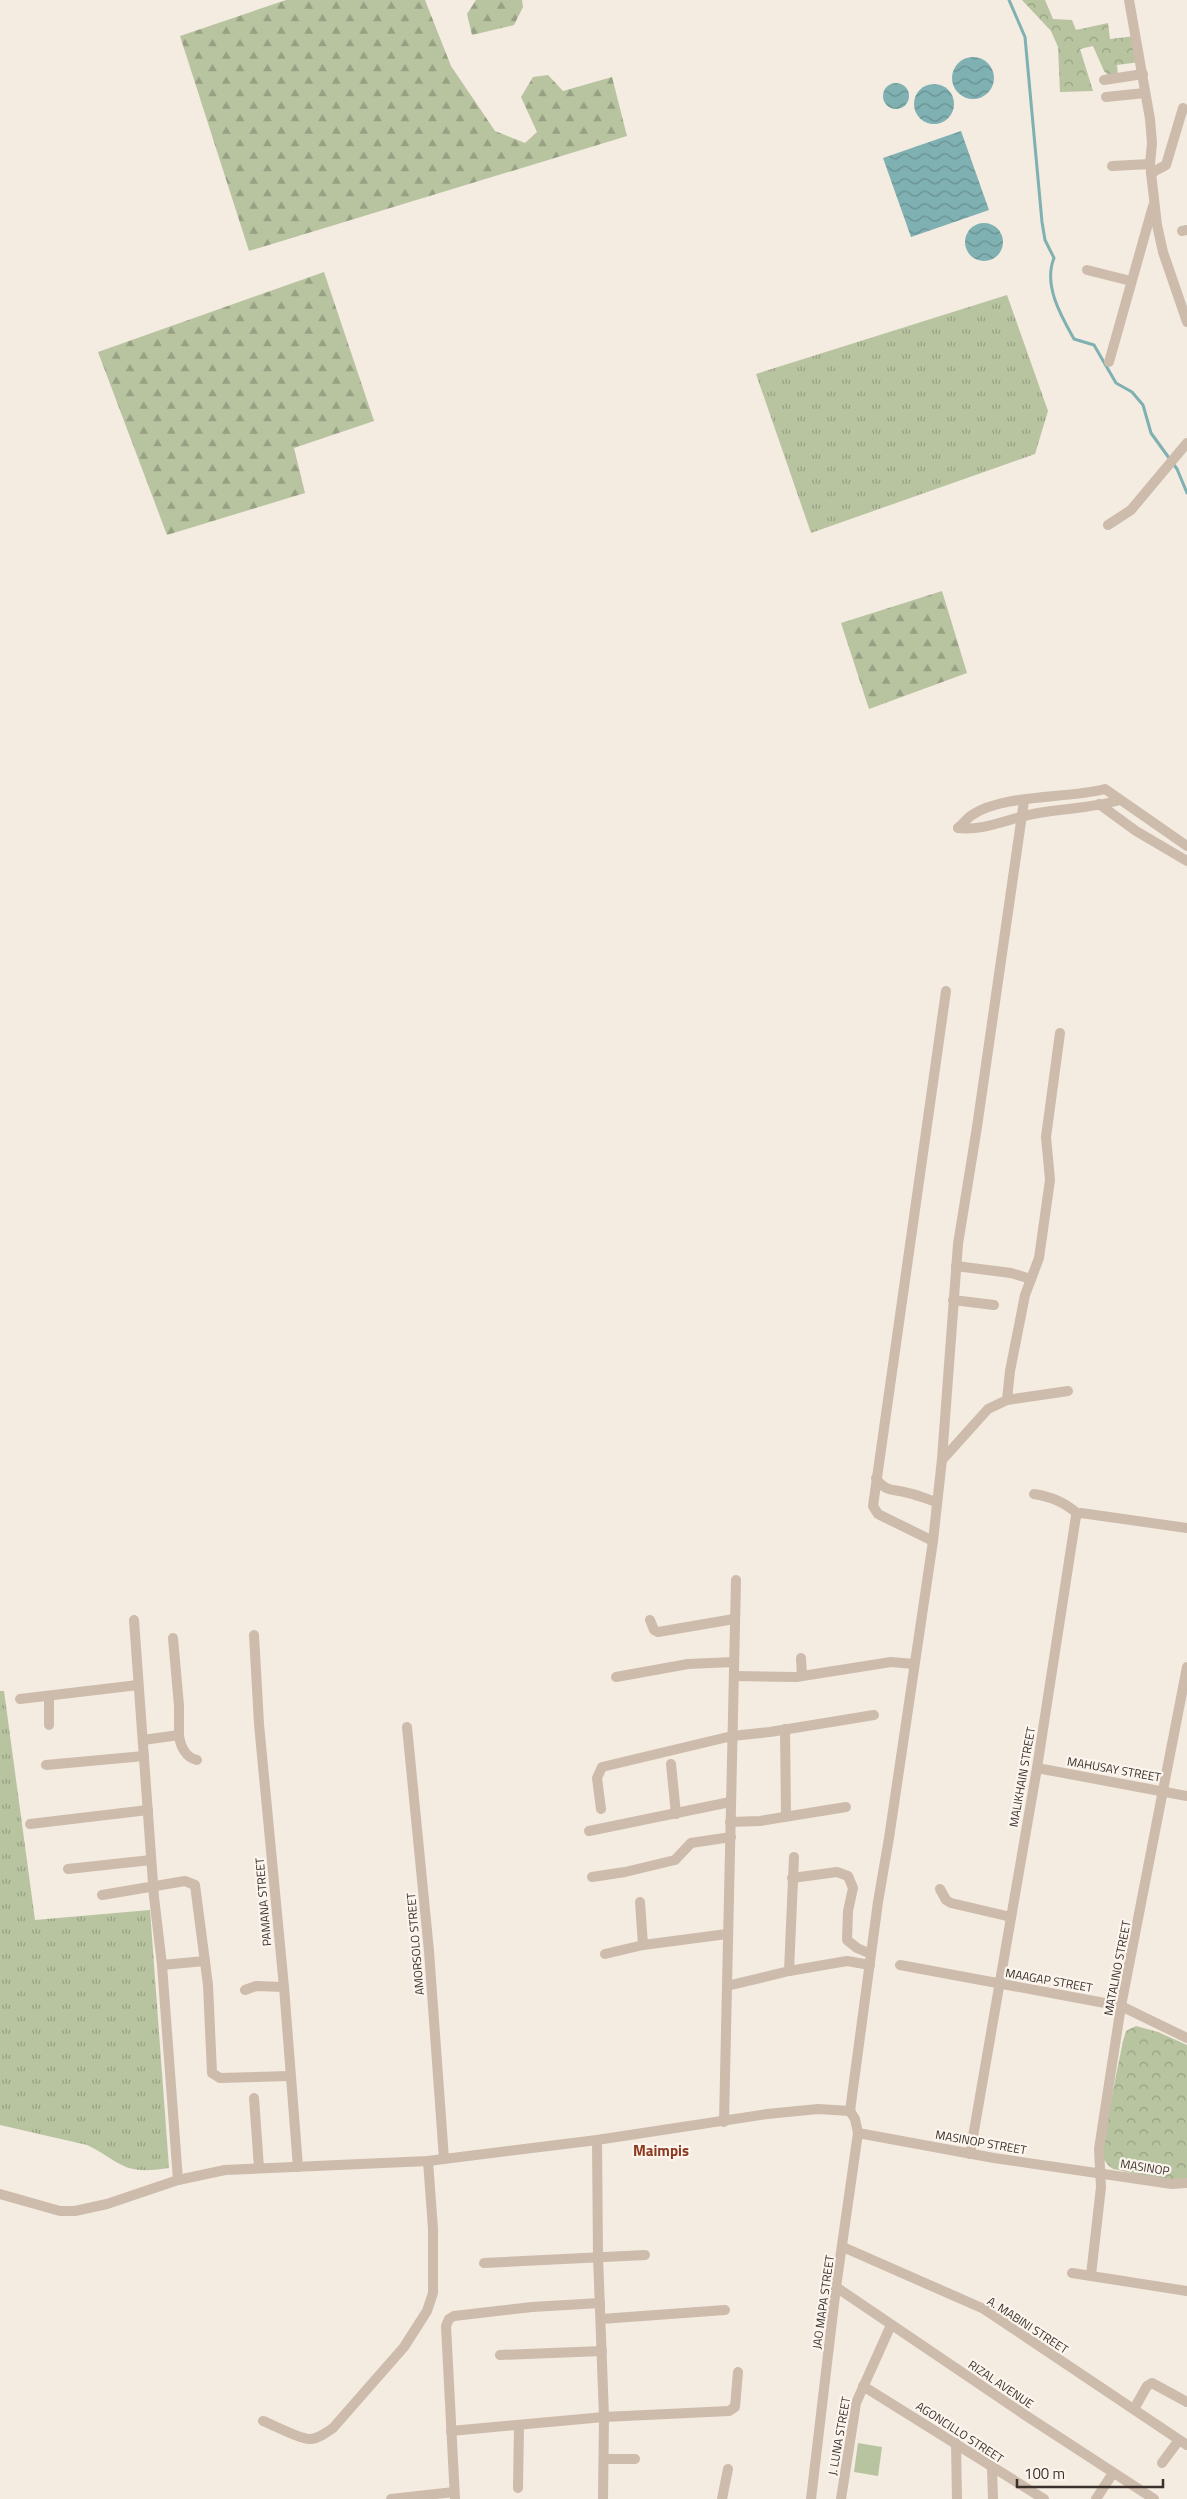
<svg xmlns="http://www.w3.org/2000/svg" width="1187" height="2499" font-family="'Titillium Web',sans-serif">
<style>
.grass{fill:url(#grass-tufts)}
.forest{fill:url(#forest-firs)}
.park{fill:url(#park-crowns)}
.pitch{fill:#b8c4a0}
.water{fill:url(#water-waves)}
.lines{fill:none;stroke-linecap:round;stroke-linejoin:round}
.stream{stroke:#7fb0b2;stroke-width:3}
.minor{stroke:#cdbbac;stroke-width:10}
.labels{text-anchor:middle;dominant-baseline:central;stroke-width:4.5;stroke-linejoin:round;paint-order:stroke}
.street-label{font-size:12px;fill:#3b302b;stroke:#fbf5ee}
.quarter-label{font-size:15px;font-weight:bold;fill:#8c3b22;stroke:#fbf5ee}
</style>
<defs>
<pattern id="grass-tufts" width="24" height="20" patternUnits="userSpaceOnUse" patternTransform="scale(1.25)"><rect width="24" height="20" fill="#b8c4a0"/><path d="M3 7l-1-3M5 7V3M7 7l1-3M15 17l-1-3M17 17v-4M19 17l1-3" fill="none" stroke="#97a083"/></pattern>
<pattern id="forest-firs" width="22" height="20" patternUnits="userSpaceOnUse" patternTransform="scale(1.25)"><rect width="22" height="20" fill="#b8c4a0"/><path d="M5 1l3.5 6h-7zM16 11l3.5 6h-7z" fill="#97a083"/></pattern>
<pattern id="park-crowns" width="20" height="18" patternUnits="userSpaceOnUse" patternTransform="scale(1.25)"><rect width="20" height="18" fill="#b8c4a0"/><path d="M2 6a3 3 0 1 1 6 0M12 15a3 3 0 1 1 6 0" fill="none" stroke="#97a083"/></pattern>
<pattern id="water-waves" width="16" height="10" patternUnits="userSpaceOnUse" patternTransform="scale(1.25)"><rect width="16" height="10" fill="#7fb0b2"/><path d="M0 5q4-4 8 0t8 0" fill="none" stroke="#699091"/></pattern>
</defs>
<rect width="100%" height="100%" fill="#f4ebe1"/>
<g class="grass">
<polygon points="1007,295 1048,411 1035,454 811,533 756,374"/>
<path d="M0,1691H4L35,1920L150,1910L169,2168C155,2170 140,2172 126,2167C112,2161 101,2151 87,2145L0,2125Z"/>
</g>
<g class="forest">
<polygon points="286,0 425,0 451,66 495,131 525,143 537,132 521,97 533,77 548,75 563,91 612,77 627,136 249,251 180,36"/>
<polygon points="476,0 522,0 523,7 514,25 472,35 467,14"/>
<polygon points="324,272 374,421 294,448 305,493 167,535 98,352"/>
<polygon points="942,591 967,673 869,709 841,623"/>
</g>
<g class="park">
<polygon points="1022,0 1045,0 1053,19 1072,20 1076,30 1108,23 1110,39 1136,36 1140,62 1117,65 1118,77 1112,79 1104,71 1093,46 1080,49 1093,91 1060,92 1058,47 1051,31"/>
<path d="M1136,2026L1158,2032L1187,2045V2178C1164,2183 1135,2173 1113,2169C1103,2162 1102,2156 1102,2145L1123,2041L1126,2031Z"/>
</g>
<polygon class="pitch" points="858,2443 882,2447 878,2476 854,2472"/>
<g class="water">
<circle cx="973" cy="78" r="21"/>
<circle cx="896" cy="96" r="13"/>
<circle cx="934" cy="104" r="20"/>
<polygon points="961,131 989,210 911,237 883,158"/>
<circle cx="984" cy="242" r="19"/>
</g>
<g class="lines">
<path class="stream" d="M1009,0L1025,37L1042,222L1045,240L1054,258C1043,285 1061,316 1074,339L1094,345L1116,383L1132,392L1143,405L1151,433L1177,469L1187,493"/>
<g class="minor">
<polyline points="1129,0 1150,119 1152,143 1150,164 1157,225 1163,252 1187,322"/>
<polyline points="1104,80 1143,74"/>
<polyline points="1106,97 1145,93"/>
<polyline points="1112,166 1150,164"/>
<polyline points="1151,173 1166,165 1183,108"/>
<polyline points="1182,231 1187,230"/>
<polyline points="1087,270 1131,281"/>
<polyline points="1109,362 1153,206"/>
<polyline points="1108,525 1131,510 1187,443"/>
<polyline points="1099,804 1136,831 1187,861"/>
<path d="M958,828C963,824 967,818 972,815C1003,794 1067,799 1105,789L1187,846"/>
<path d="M958,828C984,831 1007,819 1033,814C1062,808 1089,809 1120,800"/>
<polyline points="956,1266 1011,1273 1031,1279"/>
<polyline points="953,1300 994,1305"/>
<polyline points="1007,1400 1068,1391"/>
<polyline points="943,1459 988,1409 1007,1400 1010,1371 1025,1295 1039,1258 1050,1180 1046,1137 1060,1033"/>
<path d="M876,1478C884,1492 895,1489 908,1493C918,1495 927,1499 936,1502"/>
<path d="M1034,1494C1052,1497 1064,1502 1078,1514"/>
<polyline points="933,1541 878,1514 873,1506 946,991"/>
<polyline points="134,1620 154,1897 162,1965 178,2180"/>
<polyline points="650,1620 654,1630 658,1632 734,1619"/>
<polyline points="254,1635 259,1724 284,1987 298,2167"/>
<polyline points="173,1638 179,1706 179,1735"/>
<polyline points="801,1658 802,1676"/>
<polyline points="734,1676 796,1677 891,1662 914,1664"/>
<polyline points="616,1677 688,1664 734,1662"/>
<polyline points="20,1699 138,1685"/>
<polyline points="49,1725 49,1696"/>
<polyline points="407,1727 429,1951 444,2159"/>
<polyline points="785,1729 786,1816"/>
<path d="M143,1740L179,1735C180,1746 186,1758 197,1760"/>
<polyline points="671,1764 676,1814"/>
<polyline points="46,1765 144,1756"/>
<polyline points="1037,1768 1187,1796"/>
<polyline points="601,1809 597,1778 602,1767 732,1736 770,1732 874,1715"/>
<polyline points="730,1822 760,1821 846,1807"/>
<polyline points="30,1824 148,1810"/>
<polyline points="589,1831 730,1802"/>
<polyline points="68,1869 151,1860"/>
<polyline points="592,1877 625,1872 675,1860 691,1843 731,1837"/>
<polyline points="792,1878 837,1872 848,1876 853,1888 848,1911 847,1940 857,1948 871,1954"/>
<polyline points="940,1889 946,1900 951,1903 1011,1917"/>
<polyline points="102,1895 185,1881 195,1885 208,1985 212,2073 220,2078 290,2076"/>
<polyline points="640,1902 643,1945"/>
<polyline points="605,1954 643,1945 727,1934"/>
<polyline points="162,1965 205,1961"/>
<polyline points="900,1965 1121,2006 1187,2038"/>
<polyline points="789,1971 847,1961 870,1965"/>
<polyline points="727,1986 789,1971 794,1857"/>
<polyline points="245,1990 256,1986 284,1987"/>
<polyline points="254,2098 259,2168"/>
<polyline points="850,2111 878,1902 889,1838 933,1541 942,1459 958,1244 977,1127 1024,801"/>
<polyline points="724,2122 736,1580"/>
<polyline points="858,2133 994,2158 1172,2184 1187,2183"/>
<polyline points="597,2140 598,2256 604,2417 603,2499"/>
<polyline points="970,2154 1037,1768 1076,1516 1081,1513 1187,1528"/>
<polyline points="0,2194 60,2211 75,2211 107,2204 178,2180 225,2170 428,2161 597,2140 767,2114 818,2109 850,2111"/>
<polyline points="843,2247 984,2309 1187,2445"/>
<polyline points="484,2263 645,2255"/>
<polyline points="1072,2273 1187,2291"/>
<polyline points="1091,2275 1101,2187 1099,2149 1121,2006 1187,1667"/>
<polyline points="836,2287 1025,2415 1154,2499"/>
<polyline points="601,2319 725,2310"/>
<polyline points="500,2355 602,2351"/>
<polyline points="863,2386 1044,2499"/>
<polyline points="1134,2409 1147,2386 1152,2383 1187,2402"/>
<path d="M263,2421C274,2425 301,2440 311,2439C319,2438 326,2433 333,2428L404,2347L427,2311L433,2293V2229L428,2161"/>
<polyline points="451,2431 604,2417 729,2411 735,2407 738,2372"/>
<polyline points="956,2443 957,2499"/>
<polyline points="605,2459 635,2459"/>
<polyline points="1162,2463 1179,2440"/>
<polyline points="992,2468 993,2499"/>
<polyline points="518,2488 519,2426"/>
<polyline points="391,2499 454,2492"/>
<polyline points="455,2499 446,2326 449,2319 454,2316 532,2307 600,2303"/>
<polyline points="722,2499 728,2469"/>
<polyline points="811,2499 836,2287 858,2133 855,2119 850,2111"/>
<polyline points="841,2499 856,2403 891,2325"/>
<polyline points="1096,2499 1113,2473"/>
</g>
</g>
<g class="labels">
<g class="street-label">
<text transform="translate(1114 1769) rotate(10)">MAHUSAY STREET</text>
<text transform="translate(1022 1777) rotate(-80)">MALIKHAIN STREET</text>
<text transform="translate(263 1902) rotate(-95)">PAMANA STREET</text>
<text transform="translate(415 1944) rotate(-95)">AMORSOLO STREET</text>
<text transform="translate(1117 1968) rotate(-79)">MATALINO STREET</text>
<text transform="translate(1049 1980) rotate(10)">MAAGAP STREET</text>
<text transform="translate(981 2142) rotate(10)">MASINOP STREET</text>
<text transform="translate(1145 2167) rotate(9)">MASINOP</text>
<text transform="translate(823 2302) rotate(-82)">JAO MAPA STREET</text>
<text transform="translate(1028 2325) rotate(33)">A. MABINI STREET</text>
<text transform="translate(1001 2384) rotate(34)">RIZAL AVENUE</text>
<text transform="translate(960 2432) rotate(33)">AGONCILLO STREET</text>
<text transform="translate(839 2436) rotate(-80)">J. LUNA STREET</text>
</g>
<g class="quarter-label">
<text x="661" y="2150">Maimpis</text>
</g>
</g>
<path d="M1017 2479v8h146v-8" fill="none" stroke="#3b302b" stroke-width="2.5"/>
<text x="1024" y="2479" font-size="15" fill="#3b302b" stroke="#fbf5ee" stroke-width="4" paint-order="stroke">100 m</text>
</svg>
